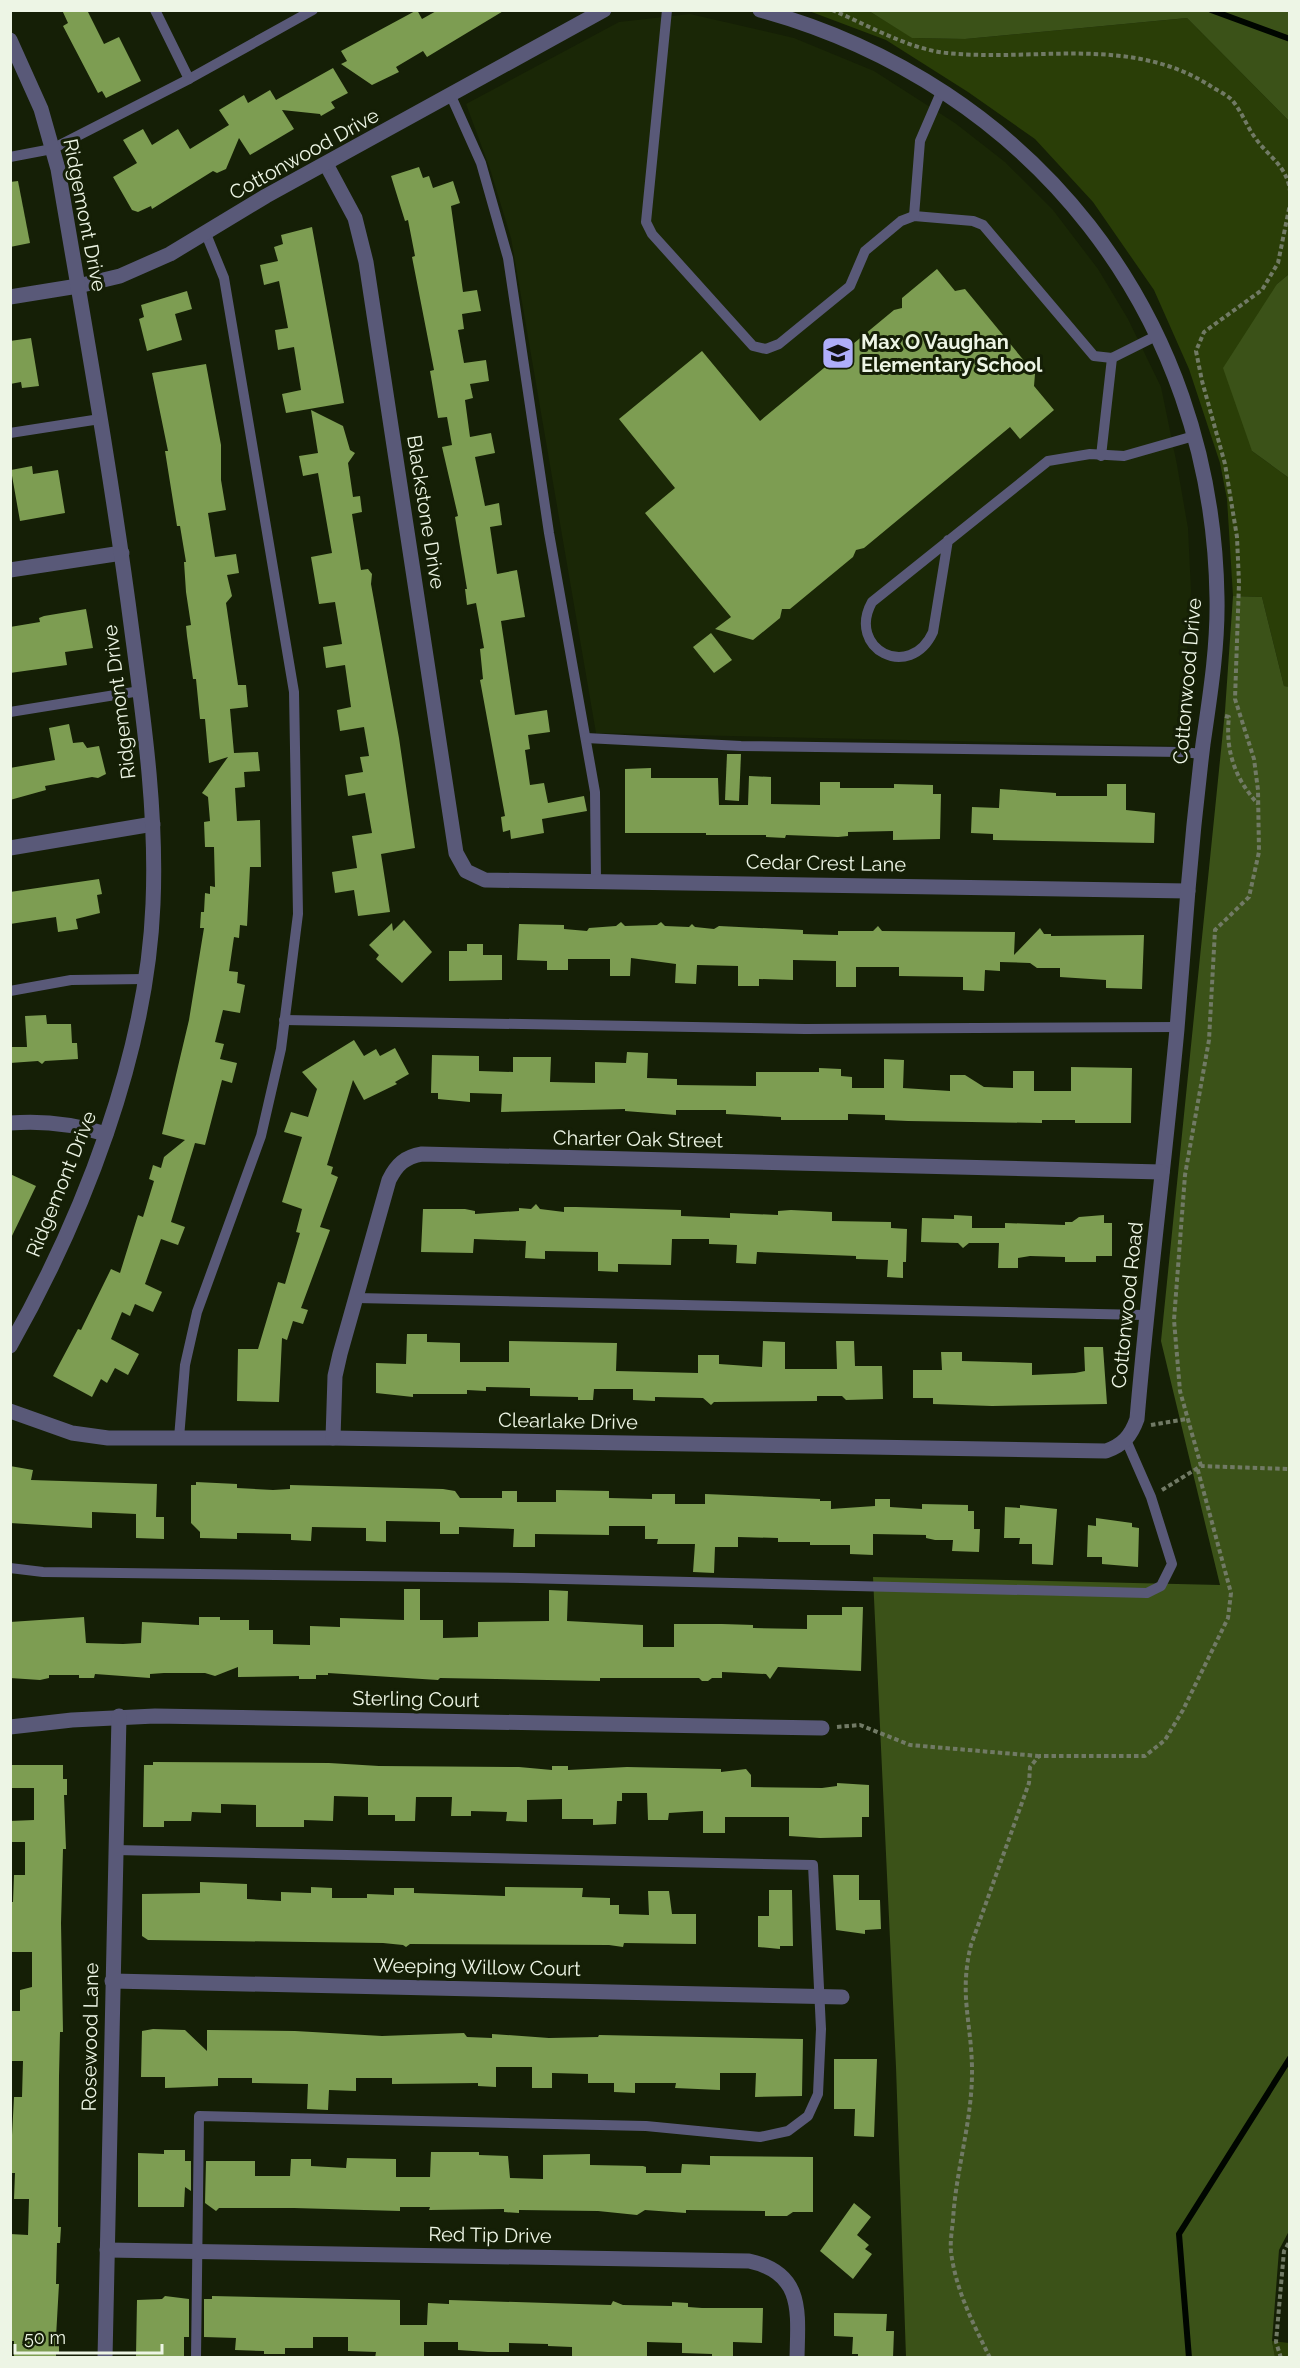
<svg xmlns="http://www.w3.org/2000/svg" width="1300" height="2368" font-family="Raleway,sans-serif">
<style>
.built{fill:#1a2706}
.green{fill:#2a3e07}
.forest{fill:#3b5218}
.lines{fill:none;stroke-linecap:round;stroke-linejoin:round}
.stream{stroke:#000600;stroke-width:6}
.building{fill:#7d9d52}
.path{stroke:#717a65;stroke-width:4;stroke-dasharray:4.5 3;stroke-linecap:butt}
.service{stroke:#595978;stroke-width:10}
.minor{stroke:#595978;stroke-width:15}
.tertiary{stroke:#595978;stroke-width:15}
.labels{text-anchor:middle;dominant-baseline:central;stroke-width:6;stroke-linejoin:round;paint-order:stroke}
.street-label{font-size:20px;fill:#edf5e5;stroke:#151f06}
.poi-label{font-size:20px;font-weight:bold;fill:#edf5e5;stroke:#151f06;text-anchor:start}
</style>
<rect width="100%" height="100%" fill="#151f06"/>
<polygon class="built" points="690,14 794,38 874,71 955,123 1005,162 1053,210 1098,269 1128,319 1161,387 1177,465 1188,528 1191,591 1180,746 596,733 511,238 490,169 466,104 619,22"/>
<g class="green">
<polygon points="809,11 869,11 913,38 965,39 1187,18 1289,121 1289,274 1277,284 1252,451 1289,478 1289,687 1284,686 1262,597 1233,596 1227,499 1220,463 1189,369 1154,290 1093,202 1035,139 968,92 886,40"/>
<polygon points="1272,2341 1289,2343 1289,2357 1275,2357"/>
</g>
<g class="forest">
<polygon points="869,11 1289,11 1289,121 1187,18 965,39 912,38"/>
<polygon points="1289,274 1289,478 1252,451 1223,368 1277,284"/>
<polygon points="1233,596 1262,597 1284,686 1290,687 1290,2229 1279,2250 1272,2341 1275,2357 906,2357 896,2067 873,1577 1220,1585 1161,1341 1225,711"/>
</g>
<g class="lines">
<g class="stream">
<polyline points="1211,10 1290,39"/>
<polyline points="1189,2358 1179,2234 1290,2058"/>
</g>
</g>
<g class="building">
<polygon points="62,10 87,10 104,44 119,37 141,81 106,98 102,91 98,93 63,26 68,23"/>
<polygon points="417,10 422,19 438,10 505,10 427,57 423,51 396,67 399,72 372,85 341,64 347,61 341,51"/>
<polygon points="333,68 348,93 331,102 335,108 321,116 320,114 282,110 294,129 250,155 239,138 226,169 217,173 213,171 152,209 151,206 138,212 132,210 113,177 137,163 123,140 143,129 152,145 178,129 190,149 229,125 219,110 244,95 248,103 270,90 276,100"/>
<polygon points="419,167 423,178 429,176 433,188 453,181 460,203 451,206 463,292 477,290 481,311 462,314 464,329 458,330 464,363 486,360 489,381 470,384 473,398 465,400 470,437 491,433 495,453 475,457 485,506 499,503 502,525 490,527 497,574 517,570 525,617 501,621 515,715 547,710 550,732 528,735 530,749 525,750 530,785 544,783 548,803 584,796 587,811 542,819 544,833 511,839 510,830 503,832 501,817 505,816 480,680 483,679 480,649 484,648 476,603 467,605 465,589 467,589 455,517 458,516 442,447 452,445 447,417 438,418 430,371 434,370 412,257 415,256 408,220 405,221 391,176"/>
<polygon points="18,181 30,243 10,247 10,182"/>
<polygon points="312,227 344,403 286,413 282,394 301,390 294,347 278,350 275,330 288,328 279,281 264,285 260,265 278,261 274,247 283,244 281,235"/>
<polygon points="937,269 955,291 965,289 1035,374 1034,386 1054,410 1020,439 1010,427 864,548 856,550 853,557 790,609 782,609 780,618 753,640 715,629 731,617 645,513 675,488 619,419 702,351 760,421 894,310 902,308 902,298"/>
<polygon points="187,291 192,309 175,314 182,340 147,351 139,319 144,317 141,305"/>
<polygon points="31,338 39,386 22,388 21,382 10,384 10,341"/>
<polygon points="206,364 221,445 221,480 226,510 208,513 215,557 236,554 239,573 227,575 232,596 226,603 238,685 246,685 248,707 230,709 234,753 258,752 260,771 244,772 245,787 235,788 237,821 260,820 261,867 250,867 247,926 240,925 239,938 234,937 229,971 238,972 237,983 245,985 240,1013 223,1010 215,1042 224,1044 220,1059 237,1063 232,1083 222,1080 205,1145 195,1143 171,1222 185,1227 178,1245 161,1239 145,1284 162,1292 153,1312 135,1304 130,1316 122,1312 111,1339 139,1354 128,1375 115,1368 107,1383 101,1379 92,1397 53,1376 78,1329 81,1330 111,1269 120,1273 138,1215 143,1217 154,1181 149,1179 153,1165 161,1168 164,1157 185,1140 162,1134 189,1020 204,928 200,928 201,912 204,912 205,893 210,894 210,886 215,887 214,847 205,847 204,822 210,821 208,797 202,793 228,757 209,763 205,719 200,719 196,679 193,679 187,636 186,626 191,625 186,592 184,562 186,562 180,526 177,526 165,451 168,451 152,373"/>
<polygon points="311,410 343,426 350,450 355,453 348,463 353,497 360,496 362,512 352,514 361,570 368,569 372,574 371,584 399,738 415,848 381,854 390,912 358,916 354,890 335,893 332,872 357,868 352,836 372,833 365,793 348,796 345,775 363,772 360,757 369,756 364,727 340,731 337,710 351,707 345,665 326,668 323,647 342,644 335,602 319,604 311,557 332,553 318,473 303,476 299,456 318,453"/>
<polygon points="32,466 33,474 58,470 65,513 20,521 11,470"/>
<polygon points="86,609 93,648 65,652 67,665 10,673 10,627 40,622 39,618 44,616"/>
<polygon points="711,633 732,660 714,673 693,647"/>
<polygon points="69,724 73,743 83,742 87,748 99,746 106,774 98,778 92,777 45,786 46,790 10,800 10,768 55,760 49,728"/>
<polygon points="727,754 741,754 739,801 725,800"/>
<polygon points="651,768 651,778 718,778 719,805 748,805 749,776 771,777 771,804 820,805 820,782 840,782 840,788 894,788 894,784 933,785 933,794 941,794 940,839 893,840 893,831 848,832 848,836 838,837 786,835 785,838 766,837 766,835 706,835 706,833 625,833 625,769"/>
<polygon points="1107,784 1126,784 1126,810 1155,813 1154,843 993,840 993,834 971,833 972,807 999,808 1000,789 1056,793 1056,796 1107,796"/>
<polygon points="99,879 102,894 97,895 100,913 76,919 78,929 58,932 56,917 10,924 10,892"/>
<polygon points="404,920 432,952 402,983 376,959 379,955 369,945 392,923 393,931"/>
<polygon points="621,922 625,926 657,925 661,922 665,926 689,927 692,924 695,927 714,929 719,926 803,930 803,934 838,935 838,931 873,931 878,926 882,931 1015,932 1014,955 1040,928 1044,934 1051,934 1051,936 1144,935 1142,989 1106,988 1106,980 1060,977 1060,968 1037,968 1030,963 1000,962 1000,971 985,970 984,991 963,990 963,977 899,976 899,967 856,967 856,987 836,987 836,961 793,960 793,980 759,979 759,986 738,986 738,966 697,965 696,984 675,983 676,964 631,958 630,976 610,976 610,959 568,959 568,970 547,970 547,961 517,960 519,924 564,925 564,929 587,931 589,928 616,926"/>
<polygon points="467,944 483,944 483,955 502,955 502,980 449,981 449,951 467,951"/>
<polygon points="46,1015 47,1024 71,1024 72,1043 77,1043 78,1059 45,1061 42,1064 38,1061 10,1063 10,1047 27,1047 25,1016"/>
<polygon points="354,1040 364,1056 376,1049 380,1056 395,1048 409,1074 395,1082 397,1084 364,1100 353,1080 327,1165 333,1167 331,1174 338,1177 320,1227 330,1230 301,1308 308,1310 303,1324 293,1321 287,1340 282,1338 279,1402 237,1401 238,1349 258,1349 278,1282 285,1284 300,1233 296,1232 302,1209 282,1202 302,1137 284,1132 291,1112 308,1117 317,1089 302,1072"/>
<polygon points="627,1052 648,1053 647,1078 677,1079 677,1085 756,1086 756,1072 819,1072 819,1068 841,1069 841,1076 852,1077 852,1088 884,1088 884,1059 904,1060 903,1088 950,1091 950,1075 965,1075 984,1087 1013,1088 1013,1071 1034,1071 1034,1091 1071,1091 1071,1067 1132,1068 1131,1123 1075,1123 1075,1120 1042,1120 1042,1123 908,1121 885,1120 885,1115 848,1114 848,1120 781,1120 781,1117 726,1114 726,1110 676,1110 676,1115 625,1111 625,1109 501,1112 502,1094 470,1093 470,1102 438,1099 438,1093 431,1093 432,1055 479,1056 479,1071 513,1072 513,1057 551,1057 550,1082 595,1083 595,1062 626,1063"/>
<polygon points="10,1174 36,1186 10,1240"/>
<polygon points="536,1204 540,1209 564,1212 564,1207 576,1207 681,1210 681,1216 730,1218 730,1213 778,1215 778,1211 791,1210 832,1212 832,1221 891,1222 891,1228 907,1229 906,1262 903,1262 903,1278 887,1277 888,1260 856,1259 856,1256 757,1252 756,1264 736,1263 737,1245 709,1244 709,1239 672,1239 671,1265 618,1264 618,1272 598,1271 598,1252 545,1251 545,1259 525,1258 526,1241 474,1239 473,1253 421,1252 423,1209 465,1209 475,1211 475,1214 519,1211 519,1208 531,1209"/>
<polygon points="954,1215 972,1216 972,1228 1005,1228 1005,1223 1065,1225 1065,1222 1072,1222 1079,1217 1104,1215 1104,1223 1112,1223 1112,1256 1096,1256 1096,1262 1065,1262 1065,1257 1030,1256 1018,1258 1018,1268 998,1268 999,1243 969,1243 963,1248 958,1243 921,1242 922,1218 954,1219"/>
<polygon points="407,1334 427,1334 427,1342 460,1343 460,1362 509,1362 509,1341 617,1343 616,1371 698,1373 698,1355 719,1355 719,1364 762,1367 763,1341 785,1342 785,1369 837,1369 836,1341 854,1341 855,1366 882,1366 883,1399 846,1400 842,1396 817,1396 817,1401 714,1402 711,1405 703,1398 655,1397 655,1401 633,1400 633,1389 594,1389 593,1400 578,1400 578,1397 530,1396 530,1388 486,1387 486,1391 467,1390 467,1394 413,1394 413,1397 376,1393 376,1363 406,1364"/>
<polygon points="1084,1347 1103,1347 1107,1404 992,1406 933,1404 933,1398 913,1398 913,1370 942,1370 941,1352 962,1352 962,1361 1032,1363 1032,1375 1075,1373 1085,1371"/>
<polygon points="10,1466 33,1470 31,1480 157,1484 156,1517 164,1517 164,1539 136,1538 136,1514 92,1512 92,1528 10,1523"/>
<polygon points="196,1482 237,1484 237,1488 273,1490 290,1489 290,1485 443,1489 455,1491 460,1498 502,1498 502,1491 517,1491 517,1502 556,1502 556,1490 609,1491 609,1498 652,1499 652,1494 675,1494 675,1504 705,1504 705,1494 820,1499 820,1501 831,1501 831,1509 875,1506 875,1499 890,1499 890,1507 922,1509 922,1504 968,1505 968,1511 974,1511 974,1529 980,1529 979,1552 952,1551 953,1540 935,1540 926,1538 926,1535 873,1534 873,1555 850,1554 850,1545 810,1545 810,1542 778,1542 778,1538 738,1537 738,1547 715,1547 714,1573 693,1572 695,1544 657,1544 658,1539 645,1539 645,1526 609,1526 609,1535 535,1534 535,1547 513,1547 514,1529 459,1527 459,1534 440,1534 440,1522 386,1521 386,1542 366,1541 366,1528 312,1527 311,1541 291,1540 291,1534 237,1533 237,1539 200,1538 200,1532 191,1523 191,1485 196,1485"/>
<polygon points="1020,1505 1057,1509 1053,1565 1032,1564 1032,1544 1019,1544 1020,1538 1004,1538 1005,1507 1020,1508"/>
<polygon points="1096,1518 1132,1523 1132,1527 1139,1528 1138,1567 1102,1564 1102,1557 1087,1557 1088,1525 1096,1526"/>
<polygon points="404,1589 420,1589 420,1620 443,1620 443,1638 478,1637 478,1622 549,1621 549,1590 568,1591 567,1621 643,1625 643,1647 674,1647 674,1624 722,1624 753,1625 753,1628 807,1629 807,1615 842,1615 842,1607 863,1607 861,1671 778,1667 770,1679 766,1674 722,1672 722,1678 712,1678 708,1681 702,1681 699,1678 600,1678 600,1681 440,1678 438,1680 328,1673 328,1675 316,1675 316,1679 299,1679 299,1676 238,1677 238,1667 215,1676 205,1673 164,1673 150,1674 150,1678 95,1674 94,1678 79,1678 79,1675 49,1675 49,1678 40,1680 10,1678 10,1622 84,1617 86,1643 123,1644 141,1643 142,1622 199,1625 199,1617 220,1617 220,1620 249,1620 249,1630 273,1630 273,1644 310,1645 310,1626 340,1627 340,1618 404,1620"/>
<polygon points="153,1762 329,1763 379,1766 519,1767 552,1770 552,1766 568,1766 568,1770 627,1767 721,1769 721,1772 746,1769 751,1775 751,1787 822,1788 837,1786 837,1783 869,1785 869,1817 862,1817 862,1837 820,1838 789,1836 789,1817 725,1817 725,1833 703,1833 703,1811 669,1813 668,1820 648,1820 647,1793 622,1793 622,1801 617,1801 616,1824 593,1825 593,1819 562,1819 562,1799 527,1800 527,1822 506,1821 507,1812 471,1811 471,1816 451,1816 452,1797 416,1797 415,1821 395,1821 395,1815 368,1815 368,1797 334,1796 333,1821 304,1820 304,1827 256,1827 256,1805 221,1804 221,1813 192,1812 191,1821 164,1821 164,1827 143,1827 144,1765 153,1765"/>
<polygon points="10,1765 63,1765 63,1779 67,1779 67,1795 64,1795 66,1849 63,1849 61,1923 63,2032 60,2032 59,2076 58,2227 61,2227 60,2243 57,2243 56,2284 59,2284 56,2337 59,2337 59,2353 56,2352 56,2358 14,2358 14,2341 10,2341 10,2234 28,2235 29,2199 14,2199 15,2173 10,2173 14,2097 22,2097 23,2061 10,2061 10,2011 20,2011 20,1990 32,1987 32,1952 12,1952 10,1902 13,1902 14,1875 25,1875 25,1842 10,1842 10,1821 34,1820 34,1788 10,1788"/>
<polygon points="833,1875 859,1875 859,1900 880,1900 881,1929 865,1930 865,1934 836,1930"/>
<polygon points="200,1882 247,1884 247,1899 281,1901 281,1892 311,1893 311,1887 332,1888 332,1898 367,1898 367,1894 394,1895 394,1888 414,1888 414,1893 505,1896 505,1887 583,1888 582,1897 610,1898 610,1905 619,1905 619,1914 649,1915 648,1891 669,1891 672,1914 696,1914 696,1944 624,1943 623,1947 609,1945 410,1944 406,1947 403,1945 383,1943 148,1940 142,1936 142,1894 200,1893"/>
<polygon points="769,1890 792,1890 793,1946 780,1946 780,1949 758,1947 758,1916 769,1916"/>
<polygon points="153,2029 185,2030 207,2051 207,2030 295,2031 382,2036 464,2033 467,2037 492,2038 492,2034 549,2038 598,2037 599,2035 803,2039 802,2096 755,2097 756,2073 720,2073 720,2090 675,2088 676,2083 635,2083 635,2093 614,2092 614,2083 588,2083 588,2074 552,2073 552,2088 532,2088 532,2067 496,2067 496,2087 478,2086 478,2083 392,2084 392,2078 356,2078 356,2091 329,2090 328,2110 307,2109 308,2084 252,2083 252,2078 218,2078 218,2086 165,2088 165,2077 141,2077 142,2031"/>
<polygon points="834,2059 877,2059 874,2137 854,2136 855,2109 834,2109"/>
<polygon points="164,2150 185,2150 185,2161 191,2161 191,2191 185,2187 184,2207 138,2207 138,2153 164,2154"/>
<polygon points="431,2152 479,2152 479,2155 508,2156 510,2178 543,2179 543,2155 590,2154 590,2165 643,2166 646,2167 646,2173 681,2173 682,2164 710,2165 710,2156 813,2157 813,2212 793,2212 787,2216 765,2216 765,2211 686,2210 686,2213 645,2210 637,2215 598,2211 519,2210 519,2213 504,2212 504,2209 429,2210 430,2207 400,2207 400,2211 294,2208 219,2208 216,2211 205,2203 206,2161 255,2161 255,2176 290,2176 291,2159 311,2159 311,2166 346,2168 347,2158 396,2159 396,2177 430,2177"/>
<polygon points="854,2203 871,2217 857,2235 869,2245 865,2249 872,2254 853,2279 820,2251"/>
<polygon points="165,2296 189,2299 189,2337 184,2337 184,2358 136,2356 137,2300 162,2299"/>
<polygon points="212,2296 400,2300 400,2325 427,2325 428,2303 449,2304 449,2300 611,2305 613,2301 623,2305 672,2306 672,2302 688,2303 688,2307 702,2308 763,2308 762,2343 733,2342 733,2358 712,2358 712,2354 682,2353 682,2343 647,2342 647,2358 572,2358 572,2347 548,2346 548,2344 509,2343 509,2352 488,2352 458,2350 458,2342 424,2342 424,2358 375,2358 376,2352 348,2351 348,2337 313,2337 313,2348 285,2348 285,2354 264,2354 264,2351 235,2350 236,2338 204,2337 204,2299 212,2299"/>
<polygon points="834,2313 887,2314 886,2331 894,2331 893,2358 858,2358 858,2354 852,2354 853,2337 834,2336"/>
</g>
<g class="lines">
<g class="path">
<path d="M832,10C868,25 908,49 947,53C1035,62 1129,35 1209,85C1216,90 1226,94 1232,100C1242,112 1247,127 1256,139C1269,157 1287,166 1290,191"/>
<path d="M1225,716L1229,717C1225,750 1235,779 1258,804"/>
<polyline points="1151,1425 1186,1419"/>
<polyline points="1201,1466 1180,1391 1174,1320 1185,1175 1209,1040 1215,930 1249,897 1259,852 1258,790 1254,759 1235,699 1239,583 1237,537 1225,464 1202,381 1196,351 1204,332 1262,290 1278,263 1290,204"/>
<polyline points="1162,1490 1201,1466 1290,1469"/>
<polyline points="837,1727 860,1725 910,1745 1038,1756"/>
<path d="M990,2358C973,2323 956,2291 951,2252C950,2241 952,2230 953,2220C956,2168 973,2119 972,2067C971,2020 959,1994 971,1945L1029,1783L1030,1767L1039,1756H1145L1165,1740L1183,1710L1228,1618L1231,1593L1197,1467"/>
<polyline points="1281,2358 1276,2342 1284,2251 1290,2241"/>
</g>
<g class="service">
<polyline points="155,10 189,79"/>
<polyline points="667,10 646,222 652,234 753,346 766,349 779,344 850,286 865,251 901,221 914,216 973,221 983,225 1094,356 1112,358 1156,336"/>
<polyline points="451,96 481,163 508,258 549,533 595,792 596,880"/>
<polyline points="10,157 52,149 189,79 313,10"/>
<polyline points="914,216 920,141 942,90"/>
<polyline points="10,433 100,419"/>
<polyline points="1101,456 1112,358"/>
<path d="M948,540L933,632C910,682 846,649 872,602L1048,461L1090,454L1124,456L1194,436"/>
<polyline points="10,712 140,691"/>
<polyline points="586,738 741,746 1182,752 1202,754"/>
<polyline points="10,991 71,980 144,979"/>
<polyline points="284,1020 805,1029 1177,1027"/>
<polyline points="356,1298 1145,1315"/>
<polyline points="179,1438 185,1365 197,1312 261,1136 281,1049 298,914 294,692 224,278 206,234"/>
<polyline points="10,1568 43,1572 521,1578 1147,1593 1161,1586 1172,1564 1151,1497 1126,1440"/>
<polyline points="115,1850 813,1865 821,2029 818,2094 808,2116 788,2131 760,2137 646,2126 199,2116 196,2358"/>
</g>
<g class="minor">
<polyline points="326,164 355,218 366,262 456,853 466,871 485,880 1188,891"/>
<polyline points="10,297 78,286 120,276 170,254 266,196 604,10"/>
<polyline points="10,570 122,553"/>
<polyline points="10,848 153,824"/>
<path d="M10,1123C45,1120 74,1124 106,1134"/>
<path d="M10,1411L72,1433L108,1438H333L1106,1451C1123,1445 1131,1436 1137,1419C1148,1289 1165,1159 1177,1029C1181,983 1184,936 1188,890C1192,842 1197,793 1203,744C1210,696 1218,646 1217,598C1213,314 1032,85 760,10"/>
<path d="M333,1438L335,1376L340,1354L389,1180C397,1164 405,1157 422,1154L1162,1172"/>
<polyline points="10,1727 72,1720 155,1716 822,1728"/>
<polyline points="112,1981 842,1997"/>
<path d="M107,2250L749,2261C804,2273 798,2312 797,2358"/>
<polyline points="105,2358 119,1716"/>
</g>
<path class="tertiary" d="M10,40L41,109L58,169C84,323 112,477 132,632C144,722 157,813 153,904C147,1054 83,1217 10,1346"/>
</g>
<defs>
<g id="school-square" transform="scale(1.725)"><rect x="-9" y="-9" width="18" height="18" rx="4" fill="#afaefa" stroke="#151f06"/><path d="M0-5L7-2L0 1L-7-2ZM-4 1L0 2.5L4 1V4Q0 6-4 4Z" fill="#111"/></g>
</defs>
<g fill-rule="evenodd">
<use href="#school-square" x="838" y="353"/>
</g>
<g class="labels">
<g class="street-label">
<text transform="translate(304 154) rotate(-29)">Cottonwood Drive</text>
<text transform="translate(85 215) rotate(79)">Ridgemont Drive</text>
<text transform="translate(426 512) rotate(81)">Blackstone Drive</text>
<text transform="translate(1187 681) rotate(-85)">Cottonwood Drive</text>
<text transform="translate(119 702) rotate(-97)">Ridgemont Drive</text>
<text transform="translate(826 863) rotate(1)">Cedar Crest Lane</text>
<text transform="translate(638 1139) rotate(1)">Charter Oak Street</text>
<text transform="translate(61 1184) rotate(-68)">Ridgemont Drive</text>
<text transform="translate(1127 1305) rotate(-84)">Cottonwood Road</text>
<text transform="translate(568 1421) rotate(1)">Clearlake Drive</text>
<text transform="translate(416 1699) rotate(1)">Sterling Court</text>
<text transform="translate(477 1967) rotate(1)">Weeping Willow Court</text>
<text transform="translate(90 2037) rotate(-89)">Rosewood Lane</text>
<text transform="translate(490 2235) rotate(1)">Red Tip Drive</text>
</g>
<g class="poi-label">
<text x="861" y="342">Max O Vaughan<tspan x="861" dy="23">Elementary School</tspan></text>
</g>
</g>
<rect width="1300" height="2368" fill="none" stroke="#edf5e5" stroke-width="24"/>
<path d="M15 2344v9h147v-9" fill="none" stroke="#edf5e5" stroke-width="3"/>
<text x="24" y="2344" font-size="18" fill="#edf5e5" stroke="#151f06" stroke-width="4.5" paint-order="stroke">50 m</text>
</svg>
